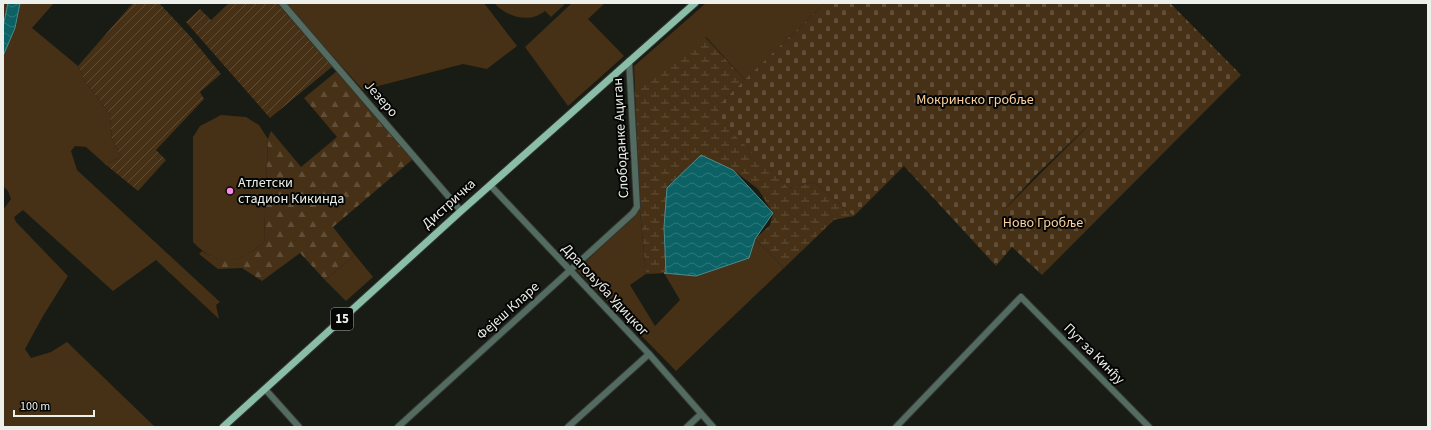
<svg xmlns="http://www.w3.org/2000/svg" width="1431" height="430" font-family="'Source Sans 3',sans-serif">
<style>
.green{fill:#463016}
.forest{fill:url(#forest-firs)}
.wetland{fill:url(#wetland-marsh)}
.cemetery{fill:url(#cemetery-stones);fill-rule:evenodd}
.garden{fill:url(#garden-furrows)}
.water{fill:url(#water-waves);stroke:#4e8c8c}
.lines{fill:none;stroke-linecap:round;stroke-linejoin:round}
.stream{stroke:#4e8c8c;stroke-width:1.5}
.minor-casing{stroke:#31352f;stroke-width:8}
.major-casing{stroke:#31352f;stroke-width:9}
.minor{stroke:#536b61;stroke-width:6}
.major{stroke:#8bbea8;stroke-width:7}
.poi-dot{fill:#fa87e7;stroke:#050604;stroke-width:1.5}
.labels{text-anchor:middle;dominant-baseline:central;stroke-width:4;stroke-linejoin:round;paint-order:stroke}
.shield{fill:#050604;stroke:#a7a9a5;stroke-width:1}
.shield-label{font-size:13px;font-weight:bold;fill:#ecefea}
.street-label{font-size:14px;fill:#ecefea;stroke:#050604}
.park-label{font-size:14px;fill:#fdd09d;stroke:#050604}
.poi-label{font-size:14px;fill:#ecefea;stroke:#050604;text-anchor:start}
</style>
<defs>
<pattern id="forest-firs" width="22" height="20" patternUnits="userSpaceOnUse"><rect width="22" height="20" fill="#463016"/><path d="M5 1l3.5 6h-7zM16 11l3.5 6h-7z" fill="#614e38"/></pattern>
<pattern id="wetland-marsh" width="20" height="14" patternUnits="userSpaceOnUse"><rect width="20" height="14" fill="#463016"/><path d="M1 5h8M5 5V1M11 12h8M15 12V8" fill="none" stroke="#614e38"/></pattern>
<pattern id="cemetery-stones" width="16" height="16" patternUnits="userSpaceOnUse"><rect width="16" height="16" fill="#463016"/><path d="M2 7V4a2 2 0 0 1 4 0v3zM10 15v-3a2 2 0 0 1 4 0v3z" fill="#614e38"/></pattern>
<pattern id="garden-furrows" width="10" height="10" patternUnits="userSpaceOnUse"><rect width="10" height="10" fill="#463016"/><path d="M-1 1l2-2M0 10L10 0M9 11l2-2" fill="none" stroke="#614e38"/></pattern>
<pattern id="water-waves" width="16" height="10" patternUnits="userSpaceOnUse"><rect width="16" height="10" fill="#0b6164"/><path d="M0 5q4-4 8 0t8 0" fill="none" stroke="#2f787a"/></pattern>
</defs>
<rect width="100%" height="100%" fill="#181c15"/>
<g class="green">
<polygon points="3,3 8,3 3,27"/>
<polygon points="20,3 54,3 32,28 78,66 86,83 110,114 112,139 121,157 105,164 86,147 75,146 71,151 77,170 220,302 216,305 219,319 156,260 113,291 23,210 14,217 16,222 68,276 43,316 25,349 31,358 51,352 67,342 155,427 3,427 3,210 11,199 8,191 3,186 3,55 16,26"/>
<polygon points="285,3 484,3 517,46 487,69 463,64 363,90"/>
<path d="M494,3H566L551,17L545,11C529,24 507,17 494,3Z"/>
<polygon points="572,3 605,3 588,19 624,56 568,106 525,47"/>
<polygon points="706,3 825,3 745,80 706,37 635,92 634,66"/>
<path d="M221,115L246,117L259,125L268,139L264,242C238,265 218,268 193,242V137L200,126Z"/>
<polygon points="640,210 646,274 630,285 655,326 680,300 664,273 696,276 749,258 755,239 784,268 676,371 577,270"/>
<polygon points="355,255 373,277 346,301 325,280"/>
</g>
<path class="forest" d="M337,71L413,159L333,227L355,255L325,280L300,253L262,281L242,268L218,269L199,254L202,251C225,267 244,260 264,242L268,139L271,131L301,167L337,137L304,98Z"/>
<polygon class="wetland" points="704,36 745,80 724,100 715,115 789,188 814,182 854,216 834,220 784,268 755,239 770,225 773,213 758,189 733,170 664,227 666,273 646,274 640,210 635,92"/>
<path class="cemetery" d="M825,3H1170L1241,75L1042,275L1012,247L996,266L904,166L854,216L814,182L789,188L714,115L724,100ZM1093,121L1002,212L1036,175Z"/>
<g class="garden">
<polygon points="133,3 159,3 189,35 221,74 200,92 204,99 156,150 166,160 138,191 105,164 121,157 112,139 110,114 86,83 78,66"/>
<polygon points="229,3 277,3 333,66 270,118 186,22 200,9 211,20"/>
</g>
<g class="water">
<polygon points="8,3 20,3 15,28 3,56 3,27"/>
<polygon points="701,155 733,170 773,213 755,239 749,258 696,276 664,273 666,273 664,227 667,188"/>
</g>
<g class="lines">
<polyline class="stream" points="3,195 3,202"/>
<g class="minor-casing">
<g id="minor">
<polyline points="282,3 461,211"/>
<polyline points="490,185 649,354 713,427"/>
<polyline points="265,389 299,427"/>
<polyline points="398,427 633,213 637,207 629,61"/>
<polyline points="568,427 649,354"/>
<polyline points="687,427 701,414"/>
<polyline points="896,427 1021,297 1149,427"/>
</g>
</g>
<g class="major-casing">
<polyline id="major" points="223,427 461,211 695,3"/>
</g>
<use href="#minor" class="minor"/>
<use href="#major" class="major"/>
</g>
<circle class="poi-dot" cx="230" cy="191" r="4"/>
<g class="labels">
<rect class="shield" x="331" y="308" width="22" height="22" rx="3"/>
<g class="shield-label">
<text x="342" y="319">15</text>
</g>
<g class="street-label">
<text transform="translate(381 99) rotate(49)">Језеро</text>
<text transform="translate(621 138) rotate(-93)">Слободанке Ациган</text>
<text transform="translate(449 204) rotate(-42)">Дистричка</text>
<text transform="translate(605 290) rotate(47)">Драгољуба Удицког</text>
<text transform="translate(508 311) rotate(-42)">Фејеш Кларе</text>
<text transform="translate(1094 354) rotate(45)">Пут за Кинђу</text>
</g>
<g class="park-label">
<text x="975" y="100">Мокринско гробље</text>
<text x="1043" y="223">Ново Гробље</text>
</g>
<g class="poi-label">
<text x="238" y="183">Атлетски<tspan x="238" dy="16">стадион Кикинда</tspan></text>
</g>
</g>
<rect width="1431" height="430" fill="none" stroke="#ecefea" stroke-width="8"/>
<path d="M14 410v6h80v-6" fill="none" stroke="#ecefea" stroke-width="2"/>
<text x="20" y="410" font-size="12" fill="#ecefea" stroke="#050604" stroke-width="3" paint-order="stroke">100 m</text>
</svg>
